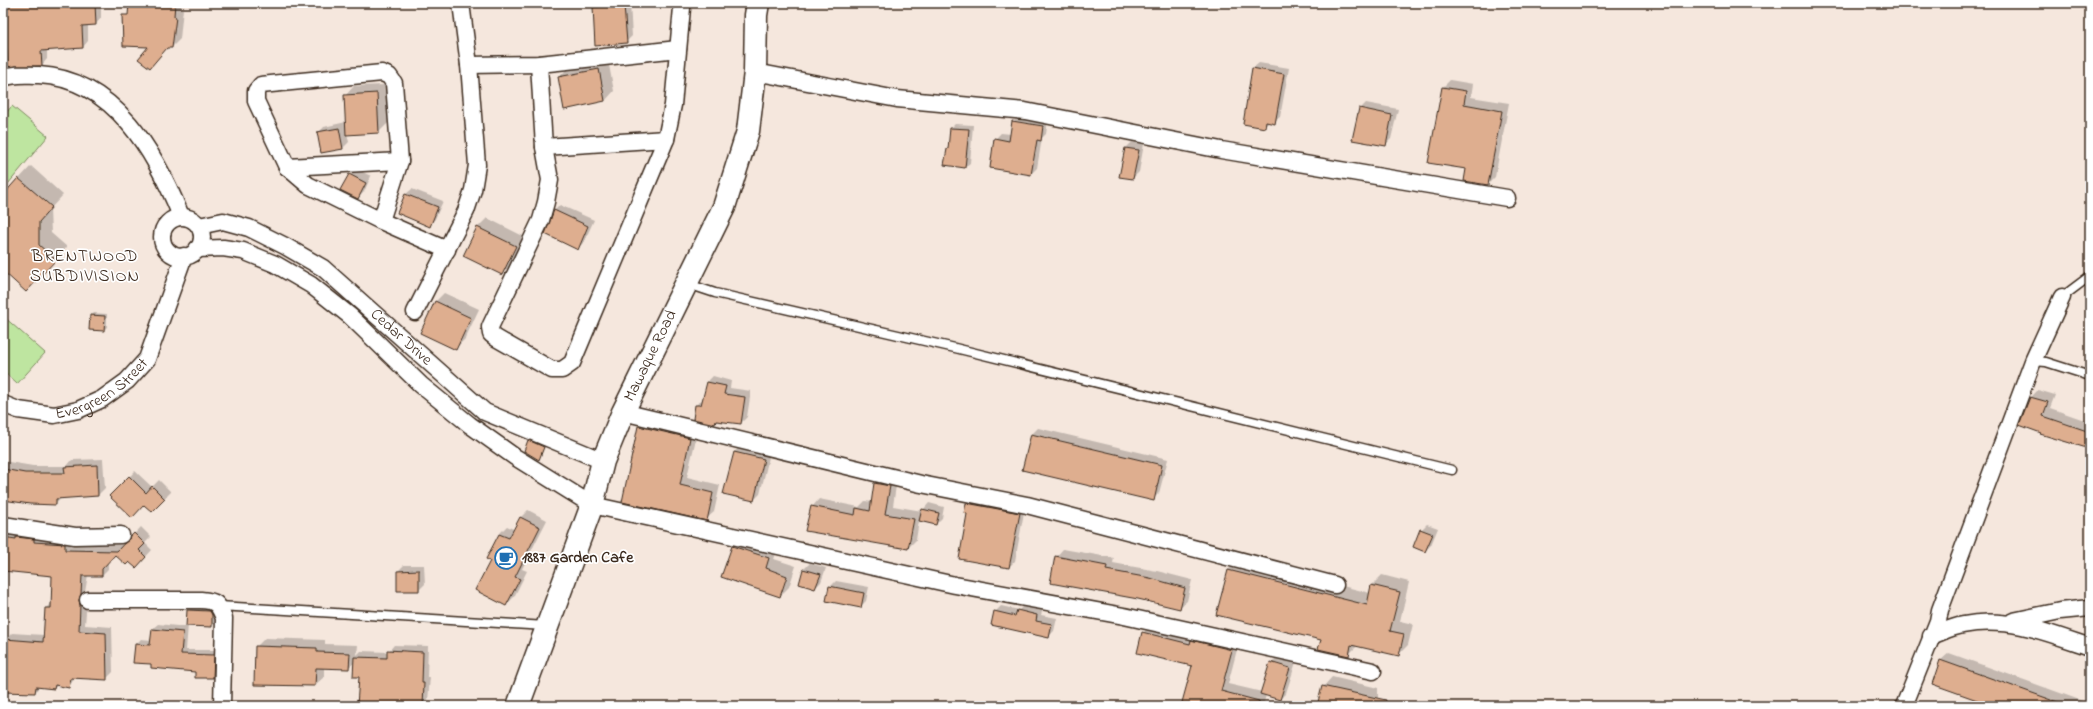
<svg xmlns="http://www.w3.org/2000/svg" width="2093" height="709" font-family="'Indie Flower',sans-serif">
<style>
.green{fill:#bee5a0;stroke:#7c885f}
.shadow{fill:#0003}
.building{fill:#deae8f;stroke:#3b2a1e}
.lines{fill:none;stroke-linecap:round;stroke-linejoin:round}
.lane-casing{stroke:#3b2a1e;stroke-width:11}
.street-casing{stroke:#3b2a1e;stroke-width:19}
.secondary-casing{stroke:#3b2a1e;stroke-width:25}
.lane{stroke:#fff;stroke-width:8}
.street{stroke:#fff;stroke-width:16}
.secondary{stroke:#fff;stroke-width:22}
.labels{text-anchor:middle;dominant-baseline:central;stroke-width:3.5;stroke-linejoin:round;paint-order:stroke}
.street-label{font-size:16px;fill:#3b2a1e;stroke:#fff}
.poi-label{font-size:16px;font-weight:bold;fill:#3b2a1e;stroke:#fff;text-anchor:start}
.neighbourhood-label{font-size:17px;letter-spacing:1px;fill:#3b2a1e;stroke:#fff}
</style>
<rect width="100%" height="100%" fill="#f5e7dd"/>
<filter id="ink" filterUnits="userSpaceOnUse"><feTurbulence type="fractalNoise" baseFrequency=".025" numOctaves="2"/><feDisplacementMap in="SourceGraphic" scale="8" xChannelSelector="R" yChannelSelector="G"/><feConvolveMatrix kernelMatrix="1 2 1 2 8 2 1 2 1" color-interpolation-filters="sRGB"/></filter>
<g filter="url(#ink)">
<g class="green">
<polygon points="12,106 48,136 3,190 3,116"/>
<polygon points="3,316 45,353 17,384 3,371"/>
</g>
<g class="shadow">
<polygon points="3,3 101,3 101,18 96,24 88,24 88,41 83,47 47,49 47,59 42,65 7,19 3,20"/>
<polygon points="151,3 182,3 181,9 183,9 180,39 172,47 168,47 150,67"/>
<polygon points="599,3 630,3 632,36 626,42 594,8"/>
<polygon points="608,60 614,91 605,101 559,77 568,68"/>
<polygon points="1259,63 1289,68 1280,117 1274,122 1269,122 1264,127 1253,68"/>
<polygon points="1450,80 1473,84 1471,97 1509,103 1495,177 1488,184 1467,168 1443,87"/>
<polygon points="386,85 388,123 379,132 347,134 349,142 343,148 318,133 324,127 346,122 345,96 354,86"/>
<polygon points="1366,103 1398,109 1391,139 1385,145 1360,109"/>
<polygon points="1019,116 1048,120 1046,134 1042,138 1037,168 1031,174 995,139 1001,133 1011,134 1013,122"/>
<polygon points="955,124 973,125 970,163 965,167 945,164 949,148 951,128"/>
<polygon points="1132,142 1144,144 1139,172 1133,178 1120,176 1126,148"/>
<polygon points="31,166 63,195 50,209 51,233 67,247 26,291 3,270 3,196"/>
<polygon points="356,169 371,176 364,192 358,198 350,175"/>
<polygon points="412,189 443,201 435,219 429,225 406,194"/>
<polygon points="560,205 594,220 584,242 578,248 554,211"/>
<polygon points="487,218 525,237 511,265 502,274 478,227"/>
<polygon points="444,293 479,309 465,339 456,348 435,302"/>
<polygon points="94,313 107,314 107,327 104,330 91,316"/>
<polygon points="713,376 731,381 730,388 751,391 747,417 741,423 718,420 715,423 696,405 703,399 707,382"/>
<polygon points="2038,390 2055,395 2050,408 2090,422 2090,449 2042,434 2042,432 2020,425 2031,397"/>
<polygon points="647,419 698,430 687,477 720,485 714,512 706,519 623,501 639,427"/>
<polygon points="1038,428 1168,459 1159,493 1153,499 1032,434"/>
<polygon points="531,438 546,444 539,459 529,441"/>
<polygon points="741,446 770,453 760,494 754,500 734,452"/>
<polygon points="103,459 105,488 98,495 62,497 56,504 3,499 3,461 33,466 67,466 72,460"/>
<polygon points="135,471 152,487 159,480 171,492 152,511 144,504 111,496"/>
<polygon points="883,475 897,479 893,506 922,511 929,503 944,507 942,518 936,524 919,521 916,540 908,548 812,507 819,499 859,507 865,501 872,502 875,483"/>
<polygon points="973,497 1025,507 1015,561 1009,567 968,513 965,513 967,503"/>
<polygon points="528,510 547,520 522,569 527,571 514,597 506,605 491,560 487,558 499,534 507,526 515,530 520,518"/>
<polygon points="1427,524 1438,528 1431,545 1425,551 1421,530"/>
<polygon points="141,527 151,537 145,543 152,550 142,561 129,561 115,553 108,561 108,569 102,575 88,575 85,592 87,599 85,625 112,627 113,672 106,679 76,677 69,686 58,685 54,688 40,686 35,692 3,691 6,639 12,633 44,635 46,608 52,602 53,575 3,570 3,533 7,531 71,538 71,544 124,545"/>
<polygon points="742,537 778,549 774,559 796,566 789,587 780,596 722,576 733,546"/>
<polygon points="1063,549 1114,558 1113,563 1157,571 1192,580 1187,601 1179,608 1056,557"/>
<polygon points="1239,560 1370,593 1372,585 1382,575 1409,582 1400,621 1413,624 1408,645 1398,655 1357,646 1348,655 1322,640 1228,570"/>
<polygon points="810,563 826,568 821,582 815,588 800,583 804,569"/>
<polygon points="404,565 424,565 425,584 419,590 398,571"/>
<polygon points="836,581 869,587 866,601 860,607 830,587"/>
<polygon points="194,605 216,606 218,620 212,626 188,625 186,650 218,650 218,672 213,677 196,671 153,663 136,644 141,639 152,640 152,629 158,624 187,627 188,611"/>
<polygon points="1024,605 1043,609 1041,615 1057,618 1054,631 1048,637 995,612 1001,606 1019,610"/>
<polygon points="1151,625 1239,642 1228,684 1262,692 1271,663 1277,657 1296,662 1286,693 1280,699 1266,695 1263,706 1182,706 1193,665 1143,633"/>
<polygon points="265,638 325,640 325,644 358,645 357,655 361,651 388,652 394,645 428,646 427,677 430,677 428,701 423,706 358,706 360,676 355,662 348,668 324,667 324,677 315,685 255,684 256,647"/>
<polygon points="1949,653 2088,703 2087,706 1995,706 1941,660"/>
<polygon points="1332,677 1378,688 1378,706 1318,706 1323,687"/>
</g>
<g class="building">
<polygon points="3,3 95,3 96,25 82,26 83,48 41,51 42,66 8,67"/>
<polygon points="129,3 175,3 174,16 176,17 172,48 167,48 150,68 138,59 148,47 123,46 122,15 128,15"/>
<polygon points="624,5 627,43 595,46 593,7"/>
<polygon points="1252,68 1284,74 1275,124 1266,122 1265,128 1243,124"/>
<polygon points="599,69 605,101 564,110 558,77"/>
<polygon points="1442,87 1466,91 1464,104 1502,111 1488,185 1464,181 1466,169 1428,163"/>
<polygon points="377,93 379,133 346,135 344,95"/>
<polygon points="1359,108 1392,115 1386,146 1352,140"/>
<polygon points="1012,121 1043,126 1041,141 1037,140 1031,175 990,168 994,138 1009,141"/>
<polygon points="339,128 343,149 321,153 317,132"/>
<polygon points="950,128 969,129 965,168 944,165 947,149 948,149"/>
<polygon points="1125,148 1139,150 1133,179 1119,177"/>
<polygon points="349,174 366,183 358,199 340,190"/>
<polygon points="18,178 52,207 39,222 39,245 56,260 26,292 3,271 3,195"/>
<polygon points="405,194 438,207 430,227 397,213"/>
<polygon points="554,210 588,226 578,250 545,234"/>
<polygon points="477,227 516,246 502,275 463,256"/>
<polygon points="435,301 471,318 456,350 420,333"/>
<polygon points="90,315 105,316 104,331 89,330"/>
<polygon points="707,382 726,386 724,394 745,397 741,424 716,421 715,424 693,419 695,405 701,405"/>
<polygon points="2030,397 2048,402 2043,416 2090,432 2090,449 2040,434 2041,433 2019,425"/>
<polygon points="638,426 690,438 680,485 713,493 707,521 622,502"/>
<polygon points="1031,434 1162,465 1154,501 1022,470"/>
<polygon points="528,440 544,447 539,460 524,451"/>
<polygon points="734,452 764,459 754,501 723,494"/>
<polygon points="97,465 98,496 56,499 56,505 30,504 3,500 3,469 25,473 65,473 64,467"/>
<polygon points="129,476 146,493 152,486 165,499 152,512 144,505 132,518 109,496"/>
<polygon points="874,483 890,486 885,514 914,519 908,549 805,531 811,506 855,515 856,508 870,511"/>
<polygon points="966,503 1020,513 1009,568 959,559 967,514 964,513"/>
<polygon points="922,509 939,513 936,525 919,521"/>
<polygon points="520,517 540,527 515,577 520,579 506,606 475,590 490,561 486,559 499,534 509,538"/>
<polygon points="1420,529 1433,534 1425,552 1413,547"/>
<polygon points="134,533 145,544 139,550 146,557 136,568 129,562 126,565 115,555 102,569 102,576 82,576 81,594 79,600 80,605 79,631 106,633 107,680 71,678 69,688 55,685 54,689 36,687 35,693 3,692 5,639 43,642 45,608 51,608 52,576 3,571 3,537 16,539 16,537 34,539 34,542 65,544 65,550 117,551"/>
<polygon points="732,546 769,558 766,568 787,576 780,597 721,577"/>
<polygon points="1055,556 1107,566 1106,570 1150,578 1185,588 1180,609 1138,599 1050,583"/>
<polygon points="803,569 821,574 815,589 799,584"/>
<polygon points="419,570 419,591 397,591 397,571"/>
<polygon points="1228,570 1367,605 1371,585 1400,592 1390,631 1404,634 1399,656 1351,645 1349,656 1318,649 1321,640 1216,615"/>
<polygon points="829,586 864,593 861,608 826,601"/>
<polygon points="187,610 210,611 212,615 212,627 186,626"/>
<polygon points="1017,610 1037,615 1036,621 1052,624 1049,638 991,625 994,611 1015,616"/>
<polygon points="152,629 183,632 181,654 214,655 213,678 195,678 195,672 151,668 151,664 133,663 135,644 150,645"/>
<polygon points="1142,632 1190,644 1191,640 1232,650 1221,691 1259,701 1259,706 1181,706 1192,666 1137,653"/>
<polygon points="255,646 317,648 317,652 350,653 349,669 316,668 315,686 254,685"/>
<polygon points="387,650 423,652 422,683 424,683 423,706 357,706 359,677 353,677 354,657 387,658"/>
<polygon points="1940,660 2063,704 2062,706 1994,706 1932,684"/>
<polygon points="1270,662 1290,668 1280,700 1260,694"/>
<polygon points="1322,686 1386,700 1385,706 1317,706"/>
</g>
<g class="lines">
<g class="lane-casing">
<g id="lane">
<polyline points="688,284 715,293 955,348 1452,470"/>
<polyline points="2062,297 2090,276"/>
<polyline points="2033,361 2046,362 2090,376"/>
<polyline points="219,606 546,626"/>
</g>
</g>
<g class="street-casing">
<g id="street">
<polyline points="539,64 544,147 550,180 546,202 541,220 490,327 491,334 496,338 552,370 562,370 572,363 666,139 673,105 682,8"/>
<polyline points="469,65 539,64 678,49"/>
<polyline points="755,72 897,99 1025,111 1221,150 1507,198"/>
<path d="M3,78C15,73 26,75 39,75C115,79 156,154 181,216"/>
<polyline points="544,147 666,139"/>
<polyline points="287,167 400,161"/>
<circle cx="182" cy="237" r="20"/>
<polyline points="381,221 400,161 394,83 389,76 382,73 261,85 256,91 256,101 287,167 308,185 381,221 447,250"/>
<path id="s1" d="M199,226L223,221L249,228L285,246L323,268L485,412L603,461"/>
<polyline points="197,249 223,248 243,251 275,264 311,285 350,316 421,385 470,425 515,457 592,505 955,585 1124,616 1373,671"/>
<polyline points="415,312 466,211 473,190 477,165 469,65 461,3"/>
<path id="s2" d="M3,404L18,410L54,415L78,410L102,399L127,381L147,359L184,256"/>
<polyline points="623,412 921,484 1027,505 1335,585"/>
<polyline points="3,525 75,536 121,535"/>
<path d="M88,600H201C216,601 218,603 224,618L222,706"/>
<polyline points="2013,621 2060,611 2090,608"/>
<path d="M1931,636C1942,632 1952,627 1963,625C2008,616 2049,633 2090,647"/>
<polyline points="1904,706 1938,621 1940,610 2033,361 2062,297"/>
</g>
</g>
<g class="secondary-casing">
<g id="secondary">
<path id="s3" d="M518,706L592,505L603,461L623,412L724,207L748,131L755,72L756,15L758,3"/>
</g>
</g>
<use href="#lane" class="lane"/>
<use href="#street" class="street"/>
<use href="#secondary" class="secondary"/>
</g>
</g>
<defs>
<g id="cafe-ring" transform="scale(1.15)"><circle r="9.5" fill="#fff" stroke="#1f6fb2" stroke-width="1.5"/><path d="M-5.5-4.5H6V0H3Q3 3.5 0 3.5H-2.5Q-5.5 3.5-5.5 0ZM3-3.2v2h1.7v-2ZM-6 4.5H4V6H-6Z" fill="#1f6fb2"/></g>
</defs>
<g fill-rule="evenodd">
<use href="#cafe-ring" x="506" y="558"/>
</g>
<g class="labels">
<g class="street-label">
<text stroke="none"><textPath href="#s1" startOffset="240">Cedar Drive</textPath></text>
<text stroke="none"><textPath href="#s3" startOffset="375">Mawaque Road</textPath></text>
<text stroke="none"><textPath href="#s2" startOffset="108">Evergreen Street</textPath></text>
</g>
<g class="poi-label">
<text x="522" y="558">1887 Garden Cafe</text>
</g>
<g class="neighbourhood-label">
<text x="85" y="256">BRENTWOOD<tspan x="85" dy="20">SUBDIVISION</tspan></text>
</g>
</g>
<rect width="2093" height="709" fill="none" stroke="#fff" stroke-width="16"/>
<rect x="8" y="8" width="2077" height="693" fill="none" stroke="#3b2a1e" stroke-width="1.5" filter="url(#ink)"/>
</svg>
